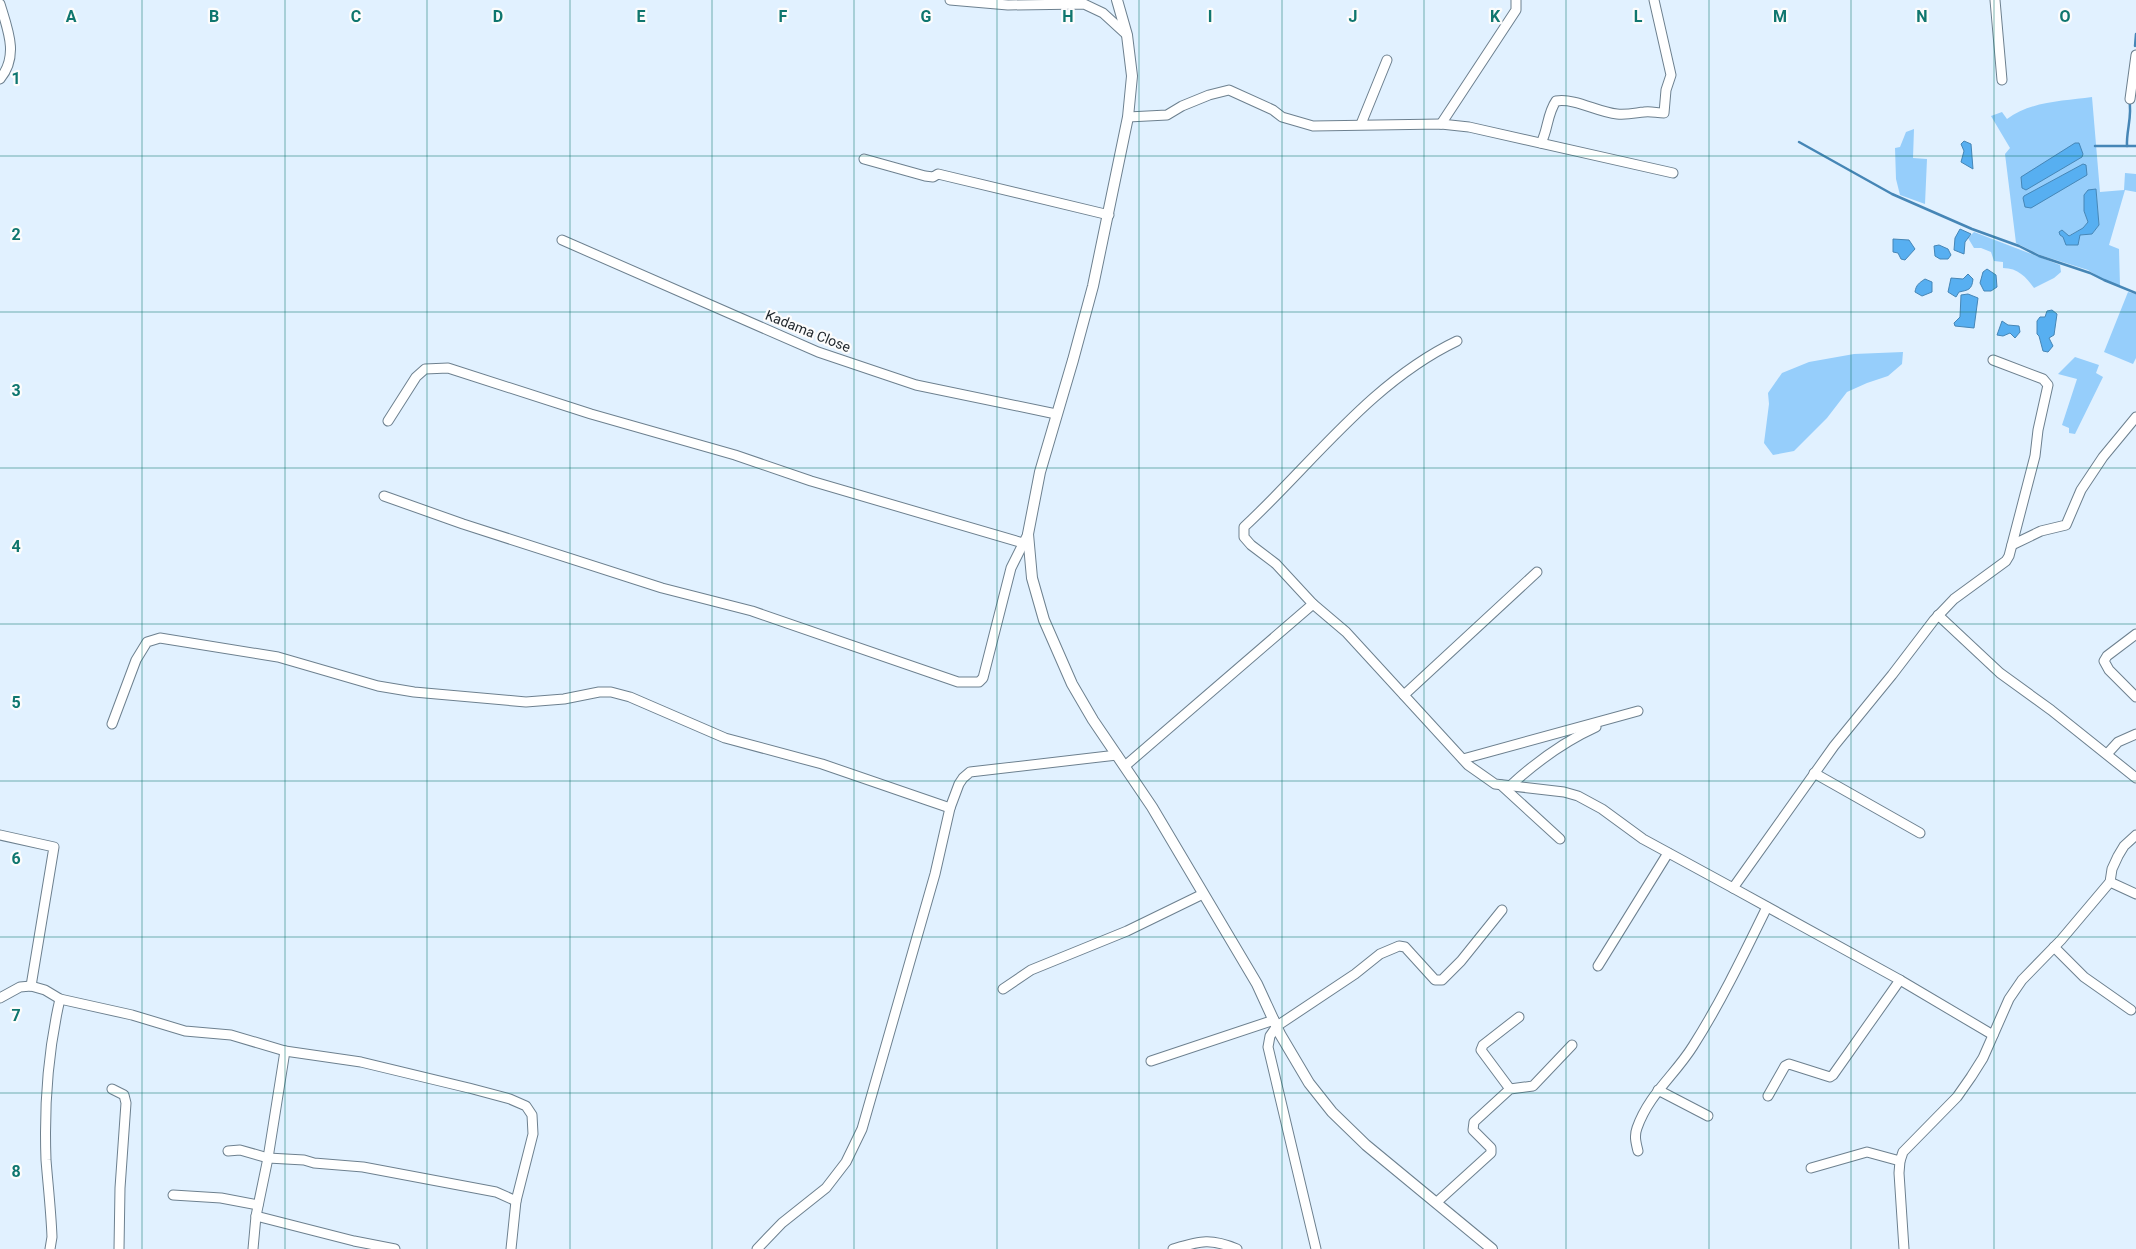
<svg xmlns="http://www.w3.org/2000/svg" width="2136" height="1249" font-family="Roboto,sans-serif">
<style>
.green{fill:#96cefb;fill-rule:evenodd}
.water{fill:#57aff1;stroke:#4686b6}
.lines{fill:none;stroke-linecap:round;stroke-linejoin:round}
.stream{stroke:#4686b6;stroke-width:2.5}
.minor-casing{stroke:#6d808f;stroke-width:11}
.tertiary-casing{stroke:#6d808f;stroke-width:12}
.minor{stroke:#fff;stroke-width:9}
.tertiary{stroke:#fff;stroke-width:10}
.grid{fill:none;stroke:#0f766e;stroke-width:1;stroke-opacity:0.55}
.labels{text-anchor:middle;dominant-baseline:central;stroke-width:4.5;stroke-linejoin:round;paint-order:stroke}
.street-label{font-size:14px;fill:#1e252b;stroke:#fcfcfc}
.grid-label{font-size:16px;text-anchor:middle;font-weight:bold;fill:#0f766e;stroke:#fcfcfc;stroke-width:4.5;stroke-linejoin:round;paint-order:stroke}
</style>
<rect width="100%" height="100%" fill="#e1f1ff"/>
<g class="green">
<path d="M2092,97L2100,192L2124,190L2125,173L2136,174V192L2125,190L2109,245L2119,249L2120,286L2102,279L2088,270L2040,255L2016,243L2005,154L2010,148L1991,116L2002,112L2007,119C2031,101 2064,101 2092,97ZM2096,189L2099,225L2092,234L2080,235L2067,245L2062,231L2068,236L2083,228L2088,222L2084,211Z"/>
<polygon points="1914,129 1913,158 1927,159 1925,204 1900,195 1896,179 1895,148 1900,147 1906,132"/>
<path d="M1974,232L2060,265L2061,272L2054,278L2034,288C2026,277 2018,268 2003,268V262L1994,261L1991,252L1981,248H1974L1968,238Z"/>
<polygon points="2128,292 2136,294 2136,358 2133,364 2104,352"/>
<polygon points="1903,352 1902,364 1888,376 1867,383 1847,392 1827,418 1794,451 1773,455 1764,443 1769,404 1768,393 1782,373 1809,362 1854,354"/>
<polygon points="2075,357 2099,365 2096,373 2103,377 2075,434 2069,433 2069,428 2062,425 2077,379 2058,374"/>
</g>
<g class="water">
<polygon points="1964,141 1971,144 1973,169 1961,162 1964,151 1961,144"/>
<polygon points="2075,143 2079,143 2083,154 2082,157 2026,190 2022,188 2021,177"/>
<polygon points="2083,164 2086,165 2087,175 2031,208 2025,207 2023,198 2024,196"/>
<polygon points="2096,189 2099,225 2092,234 2080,235 2078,245 2066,245 2063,237 2060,235 2059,232 2062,230 2069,236 2083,228 2088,222 2084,211 2084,195 2088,190"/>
<polygon points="1960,229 1971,234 1965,242 1964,254 1954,250 1955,238"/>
<polygon points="1893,239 1909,240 1915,249 1905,260 1901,259 1898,253 1893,252"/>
<polygon points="1939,245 1948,249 1951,255 1948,259 1940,259 1935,256 1934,246"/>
<polygon points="1987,269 1996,275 1997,287 1991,291 1984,291 1980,283 1983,272"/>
<path d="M1968,274L1973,279C1972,290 1968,290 1959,292L1956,297L1948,292L1951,278L1963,279Z"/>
<path d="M1925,279L1932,282V292L1922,296L1915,292C1916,285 1919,283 1925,279Z"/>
<polygon points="1968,294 1978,298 1974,328 1955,326 1954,323 1960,317 1961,295"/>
<polygon points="2052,310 2057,314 2054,335 2049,338 2053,346 2048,352 2043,351 2039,336 2037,334 2037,321 2040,317 2045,317 2047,311"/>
<polygon points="2002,321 2008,325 2019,326 2020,332 2015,338 2010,333 2003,336 1997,335"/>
</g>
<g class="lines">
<g class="stream">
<polyline points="2135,46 2136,34"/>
<polyline points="1799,142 1892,194 1972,229 2019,246 2039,256 2090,273 2104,280 2136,293"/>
<polyline points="2095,146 2136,146"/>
<path d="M2127,146C2126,131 2133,114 2129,100"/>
</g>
<g class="minor-casing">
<g id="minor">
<polyline points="950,0 1008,5 1084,4 1103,13 1127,35"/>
<polyline points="1995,0 2002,80"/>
<path d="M0,4C8,30 19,56 0,79"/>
<polyline points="2130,99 2136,55"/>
<polyline points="1128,117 1167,115 1182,106 1209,95 1229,90 1273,110 1282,117 1313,126 1441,124 1469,127 1673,173"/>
<polyline points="1361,124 1387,60"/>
<polyline points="1441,124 1516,10 1516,0"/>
<path d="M1541,143C1548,130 1547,114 1556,101C1576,98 1597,112 1617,114C1627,115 1635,113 1644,112C1651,111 1657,113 1664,113L1666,90L1671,75L1654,0"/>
<polyline points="864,159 925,176 933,177 938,174 1109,215"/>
<polyline points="562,240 818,352 916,385 1056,414"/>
<polyline points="388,421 416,377 425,369 448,368 591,414 735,455 811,481 1023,543"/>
<polyline points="384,496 463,524 662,588 752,611 958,682 979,682 983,678 1011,568 1028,534"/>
<polyline points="2012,545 2041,531 2066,525 2081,490 2103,457 2136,417"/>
<path d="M1313,604L1276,564L1251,545L1244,537V527C1312,464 1371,382 1457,341"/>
<polyline points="1938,615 2000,673 2051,710 2136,778"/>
<polyline points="2136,634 2107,656 2104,661 2109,670 2136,697"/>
<polyline points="1404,695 1537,572"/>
<polyline points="112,724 136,660 147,642 160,638 278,657 378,686 414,692 526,702 564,699 599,692 611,692 630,697 725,738 822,764 950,808"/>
<polyline points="2107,754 2118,742 2136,734"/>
<polyline points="1463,759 1638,711"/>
<polyline points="1125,766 1313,604 1346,632 1468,765 1495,784 1564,792 1578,796 1602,809 1643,839 1733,888 1834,746 1892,675 1934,620 1954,599 2006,561 2009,556 2035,456 2038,430 2048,385 2043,379 1993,360"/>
<polyline points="1814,773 1920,833"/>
<polyline points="1501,785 1560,839"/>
<path d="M1510,786C1536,762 1563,742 1596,727"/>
<polyline points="0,835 54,847 31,986"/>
<polyline points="2110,882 2136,894"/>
<polyline points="1733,888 1900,980 1993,1035"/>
<polyline points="2054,947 2084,977 2131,1010"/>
<polyline points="1598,966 1668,853"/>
<polyline points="1003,989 1031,970 1127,931 1203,894"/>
<polyline points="0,998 20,987 31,986 45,990 60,999 132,1015 185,1031 231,1035 285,1051 361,1062 469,1088 510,1099 526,1106 532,1115 533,1134 516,1201 511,1249"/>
<polyline points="1151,1061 1274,1020"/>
<polyline points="112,1089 124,1095 126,1103 120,1188 119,1249"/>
<polyline points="1510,1089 1481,1050 1483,1045 1519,1017"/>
<polyline points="1658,1090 1708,1116"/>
<polyline points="1768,1096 1785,1066 1789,1064 1830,1077 1833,1075 1900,980"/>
<polyline points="228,1151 240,1150 268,1158 304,1160 314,1163 363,1167 496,1192 516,1201"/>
<path d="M1638,1151C1636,1143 1634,1136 1637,1128C1649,1094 1675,1075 1693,1046C1721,1002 1744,954 1767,907"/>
<polyline points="1811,1168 1867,1152 1900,1161"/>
<polyline points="173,1195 221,1198 258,1205"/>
<polyline points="1437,1202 1491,1153 1491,1148 1473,1130 1474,1122 1510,1089 1533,1086 1572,1045"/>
<polyline points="256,1216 354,1241 395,1249"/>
<path d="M50,1249L52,1237C51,1211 48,1185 46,1160C44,1106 48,1051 60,999"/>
<polyline points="253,1249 256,1216 268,1158 285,1051"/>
<polyline points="757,1249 782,1223 826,1188 846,1162 862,1129 935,874 950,808 959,784 963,778 970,772 1117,755"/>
<path d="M1173,1249C1201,1241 1210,1238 1237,1249"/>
<polyline points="1316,1249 1268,1047 1270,1036 1277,1026 1355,974 1380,954 1399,946 1405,947 1435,980 1442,980 1461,961 1502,910"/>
<polyline points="1904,1249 1899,1173 1900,1161 1903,1152 1957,1097 1971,1077 1983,1058 2009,999 2022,980 2061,940 2110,882 2112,869 2118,856 2124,846 2136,835"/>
</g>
</g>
<g class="tertiary-casing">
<polyline id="tertiary" points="1117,0 1127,35 1132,76 1128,117 1093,286 1073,360 1040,472 1028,534 1032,578 1044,620 1072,684 1093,720 1152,807 1257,984 1280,1034 1309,1083 1332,1112 1366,1145 1492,1249"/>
</g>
<use href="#minor" class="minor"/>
<use href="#tertiary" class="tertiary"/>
</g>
<path class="grid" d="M142,0V1249M285,0V1249M427,0V1249M570,0V1249M712,0V1249M854,0V1249M997,0V1249M1139,0V1249M1282,0V1249M1424,0V1249M1566,0V1249M1709,0V1249M1851,0V1249M1994,0V1249M0,156H2136M0,312H2136M0,468H2136M0,624H2136M0,781H2136M0,937H2136M0,1093H2136"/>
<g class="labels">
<g class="street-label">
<text transform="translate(808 331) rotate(22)">Kadama Close</text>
</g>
</g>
<g class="grid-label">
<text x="71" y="22">A</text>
<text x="214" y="22">B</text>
<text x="356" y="22">C</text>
<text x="498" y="22">D</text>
<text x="641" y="22">E</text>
<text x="783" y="22">F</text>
<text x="926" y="22">G</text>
<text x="1068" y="22">H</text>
<text x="1210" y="22">I</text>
<text x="1353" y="22">J</text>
<text x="1495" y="22">K</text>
<text x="1638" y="22">L</text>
<text x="1780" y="22">M</text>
<text x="1922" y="22">N</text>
<text x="2065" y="22">O</text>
<text x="16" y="84">1</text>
<text x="16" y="240">2</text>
<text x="16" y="396">3</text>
<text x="16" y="552">4</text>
<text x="16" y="708">5</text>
<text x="16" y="864">6</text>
<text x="16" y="1021">7</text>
<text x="16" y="1177">8</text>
</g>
</svg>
